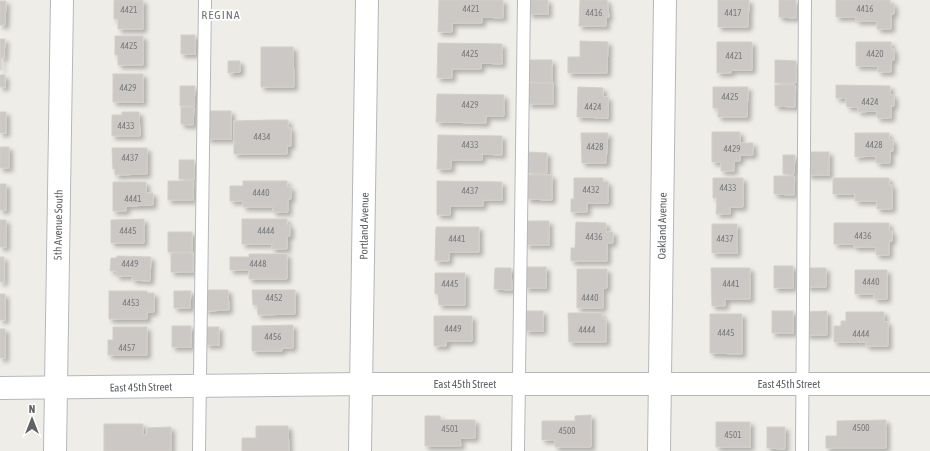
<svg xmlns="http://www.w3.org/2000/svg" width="930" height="451" font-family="'Asap Condensed',sans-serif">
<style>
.building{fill:#cbc8c5;stroke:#d4cfc7;filter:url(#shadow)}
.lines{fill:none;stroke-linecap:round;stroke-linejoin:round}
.lane-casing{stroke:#b5b8bb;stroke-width:14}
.street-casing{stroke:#b5b8bb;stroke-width:24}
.secondary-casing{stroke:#b4b7bb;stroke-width:24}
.lane{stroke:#fff;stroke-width:12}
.street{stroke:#fff;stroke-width:22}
.secondary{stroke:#fff;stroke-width:22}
.labels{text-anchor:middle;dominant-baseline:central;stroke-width:3.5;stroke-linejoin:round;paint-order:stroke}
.number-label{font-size:9px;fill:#7a7c7e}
.street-label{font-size:11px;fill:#5f6366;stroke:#fff}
.neighbourhood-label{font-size:12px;letter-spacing:1px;fill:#707578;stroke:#fff}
</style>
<defs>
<filter id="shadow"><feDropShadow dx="3.5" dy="3.5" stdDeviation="2" flood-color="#0004"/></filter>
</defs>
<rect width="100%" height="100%" fill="#efede8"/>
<g class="building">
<polygon points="114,0 143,0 143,29 118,29 118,19 114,19"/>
<polygon points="439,0 503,0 503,18 482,17 482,23 452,23 452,32 438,32"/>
<rect x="529" y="0" width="19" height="14"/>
<polygon points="580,0 607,0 609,17 606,17 606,26 579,26"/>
<polygon points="718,0 749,0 748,27 718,27"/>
<polygon points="779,0 796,0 796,18 779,17"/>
<polygon points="836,0 890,0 890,4 894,4 894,14 891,14 891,29 877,29 877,21 856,21 856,17 836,17"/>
<polygon points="0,1 6,1 5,25 0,25"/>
<rect x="181" y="35" width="14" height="19"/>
<polygon points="115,36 143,36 143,65 118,65 118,55 115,55"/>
<polygon points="0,39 5,39 4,58 1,58 1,70"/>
<polygon points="580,41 608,42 607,73 568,73 568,57 580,57"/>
<polygon points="717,42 752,42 752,70 731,70 731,73 717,73"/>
<polygon points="856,42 891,42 891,49 894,49 894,60 891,60 891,72 878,72 878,66 856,66"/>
<polygon points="438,43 502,44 502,64 481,63 481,69 452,69 452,78 437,78"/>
<polygon points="261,47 293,47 294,87 261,87"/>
<polygon points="528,60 552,60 552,83 528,82"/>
<polygon points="775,60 796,61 796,83 775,83"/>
<polygon points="228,61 240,61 240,72 228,73"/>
<rect x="113" y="74" width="30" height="28"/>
<rect x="0" y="75" width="5" height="12"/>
<rect x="528" y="83" width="25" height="21"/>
<polygon points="775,85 795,85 795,107 775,106"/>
<polygon points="836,85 890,86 890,95 894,95 894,106 891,106 891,118 877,118 877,111 858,112 858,107 847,107 846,98 836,98"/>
<polygon points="180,86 195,86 194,106 180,106"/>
<polygon points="578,87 603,88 603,97 608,97 608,118 577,117"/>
<polygon points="713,87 748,87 747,117 718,117 718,108 713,108"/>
<polygon points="437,94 504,95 504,116 486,116 486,123 436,122"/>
<polygon points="181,107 194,107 193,125 181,124"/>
<rect x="207" y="111" width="24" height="28"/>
<rect x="0" y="112" width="6" height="21"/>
<polygon points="122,112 139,112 140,136 112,136 112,115 122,115"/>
<polygon points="271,120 288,120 288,128 291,128 291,146 287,146 287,154 234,154 234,121"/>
<polygon points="712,132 740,132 740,143 753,143 753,155 740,155 740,161 734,161 734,171 721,171 721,162 712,162"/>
<polygon points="581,133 608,133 606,163 582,163"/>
<polygon points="855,133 889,133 889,140 893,140 893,151 890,151 890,163 876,163 876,156 855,157"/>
<polygon points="438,135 502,136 502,155 482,154 482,160 451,160 451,169 437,169"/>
<rect x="0" y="147" width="9" height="21"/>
<polygon points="112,148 147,148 147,174 115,175 115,169 113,169"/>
<polygon points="528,152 547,153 547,173 527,173"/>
<rect x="808" y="152" width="21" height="23"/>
<polygon points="783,155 795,155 794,174 783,174"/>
<rect x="179" y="160" width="15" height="19"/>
<polygon points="527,175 552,175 552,200 527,199"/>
<polygon points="774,176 794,176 794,195 774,194"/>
<polygon points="574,178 603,178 603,182 608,182 608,203 587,203 587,212 571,212 571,199 574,199"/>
<polygon points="713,178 743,178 743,207 730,207 730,214 716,214 717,198 713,198"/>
<polygon points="833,178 889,178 889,185 892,185 892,209 877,209 877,201 855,201 855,194 833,194"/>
<rect x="168" y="181" width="25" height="19"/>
<polygon points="243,181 287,181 287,187 291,187 291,199 288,199 288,212 273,212 273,207 243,207 243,201 230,201 230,186 243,186"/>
<polygon points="437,181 502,182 502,200 483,200 483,206 450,206 450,215 437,215"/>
<polygon points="113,182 146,182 146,193 153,193 153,205 126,206 126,211 113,211"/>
<rect x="0" y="184" width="6" height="26"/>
<polygon points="144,219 144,243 111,243 111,220"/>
<polygon points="242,219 287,219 287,225 290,225 290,236 287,236 287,249 272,249 272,244 242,244"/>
<rect x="0" y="220" width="6" height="27"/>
<rect x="526" y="221" width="23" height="24"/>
<polygon points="576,222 606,223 606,232 613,232 613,243 607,243 607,261 571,261 571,248 575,248"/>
<polygon points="834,223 889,223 889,231 892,231 892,241 889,241 889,255 876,255 876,247 854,247 854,244 834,244"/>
<rect x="712" y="224" width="25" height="29"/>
<polygon points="436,227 479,227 479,252 449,252 449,261 435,261"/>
<rect x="168" y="232" width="24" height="20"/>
<rect x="171" y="253" width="22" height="19"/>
<polygon points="249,254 287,254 287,279 249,279 249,270 230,270 230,257 249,257"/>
<polygon points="117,256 151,257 150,281 132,280 133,276 116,276 117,271 110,271 111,258 117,258"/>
<rect x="0" y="257" width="4" height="25"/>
<rect x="774" y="266" width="19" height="22"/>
<rect x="525" y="267" width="21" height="21"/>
<polygon points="495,268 511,268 512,290 494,289"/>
<polygon points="711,268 750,268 750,299 725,299 725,306 712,306"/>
<polygon points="807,268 826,268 826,287 806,287"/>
<polygon points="577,269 607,269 607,288 603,288 603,308 577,308"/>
<polygon points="855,270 887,270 887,299 874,299 874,294 855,294"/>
<polygon points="435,273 465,273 465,305 439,305 438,294 435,294"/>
<polygon points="205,290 228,290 229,310 205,311"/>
<polygon points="252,290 295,290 295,314 258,315 257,305 253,305"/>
<polygon points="109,291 147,291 147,293 154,293 154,312 147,312 147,319 109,319"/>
<polygon points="174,291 191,291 190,308 174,308"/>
<rect x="0" y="294" width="5" height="26"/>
<rect x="525" y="311" width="18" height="20"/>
<rect x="772" y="311" width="21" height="22"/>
<polygon points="827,311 827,335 806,335 806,312"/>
<polygon points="846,312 884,312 884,322 888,322 888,346 866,346 866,342 834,342 834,326 841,326 841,321 846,321"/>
<polygon points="568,313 602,313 602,319 606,319 606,342 569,342"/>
<polygon points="710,314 742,314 742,354 710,353"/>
<polygon points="434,316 472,316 472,341 446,341 446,346 434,346"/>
<polygon points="293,325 293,348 282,348 282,351 252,351 252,326"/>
<rect x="172" y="326" width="19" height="21"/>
<polygon points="113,327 147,327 147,355 108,355 108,340 113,340"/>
<rect x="206" y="327" width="13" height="18"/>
<rect x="0" y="329" width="5" height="29"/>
<polygon points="591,415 591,447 555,447 555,440 542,440 542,421 575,421 575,416"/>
<polygon points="425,416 440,416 441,420 475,420 475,438 460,438 461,446 425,446"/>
<polygon points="886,420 886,448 826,448 826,436 837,436 837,421"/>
<rect x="716" y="422" width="34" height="25"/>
<polygon points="104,424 143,424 143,435 147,435 147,428 171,427 171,451 104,451"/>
<polygon points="256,426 288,426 289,451 242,451 242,438 256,438"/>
<polygon points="767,427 785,427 785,449 767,448"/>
</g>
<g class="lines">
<g class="lane-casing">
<g id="lane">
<polyline points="199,451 205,0"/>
<polyline points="518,451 524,0"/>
<polyline points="802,451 805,0"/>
</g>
</g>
<g class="street-casing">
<g id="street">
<polyline points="0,388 361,384 930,384"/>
<polyline points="55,451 62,0"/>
<polyline points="659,451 665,0"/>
</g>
</g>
<g class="secondary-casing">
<polyline id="secondary" points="360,451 367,0"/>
</g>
<use href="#lane" class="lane"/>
<use href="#street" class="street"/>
<use href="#secondary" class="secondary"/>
</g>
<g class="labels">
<g class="number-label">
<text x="471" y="9">4421</text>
<text x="865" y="9">4416</text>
<text x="129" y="10">4421</text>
<text x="594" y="13">4416</text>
<text x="733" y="13">4417</text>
<text x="129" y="46">4425</text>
<text x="470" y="54">4425</text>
<text x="875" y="54">4420</text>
<text x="734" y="56">4421</text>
<text x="128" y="88">4429</text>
<text x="730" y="97">4425</text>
<text x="870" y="102">4424</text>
<text x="470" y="105">4429</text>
<text x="593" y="107">4424</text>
<text x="126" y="126">4433</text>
<text x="262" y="137">4434</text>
<text x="470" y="145">4433</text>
<text x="874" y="145">4428</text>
<text x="595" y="147">4428</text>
<text x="732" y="149">4429</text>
<text x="130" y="158">4437</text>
<text x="728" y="188">4433</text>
<text x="591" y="190">4432</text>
<text x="470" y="191">4437</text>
<text x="261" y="193">4440</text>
<text x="133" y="199">4441</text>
<text x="128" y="231">4445</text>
<text x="266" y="231">4444</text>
<text x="863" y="236">4436</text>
<text x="594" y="237">4436</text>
<text x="457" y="239">4441</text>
<text x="725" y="239">4437</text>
<text x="130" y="264">4449</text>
<text x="258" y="264">4448</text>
<text x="871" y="282">4440</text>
<text x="450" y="284">4445</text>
<text x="731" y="284">4441</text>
<text x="274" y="298">4452</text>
<text x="590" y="298">4440</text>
<text x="131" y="303">4453</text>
<text x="453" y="329">4449</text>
<text x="587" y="330">4444</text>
<text x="726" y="333">4445</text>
<text x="861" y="334">4444</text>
<text x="273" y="337">4456</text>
<text x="127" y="348">4457</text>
<text x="861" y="428">4500</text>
<text x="450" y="429">4501</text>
<text x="567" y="431">4500</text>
<text x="733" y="435">4501</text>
</g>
<g class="street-label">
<text transform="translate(58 225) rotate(-89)">5th Avenue South</text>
<text transform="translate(364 226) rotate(-89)">Portland Avenue</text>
<text transform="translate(662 226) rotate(-89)">Oakland Avenue</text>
<text x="465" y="384">East 45th Street</text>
<text x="789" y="384">East 45th Street</text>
<text transform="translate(141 387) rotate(-1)">East 45th Street</text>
</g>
<g class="neighbourhood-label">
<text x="221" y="15">REGINA</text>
</g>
</g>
<g transform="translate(32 419)" stroke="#ffffff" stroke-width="3" paint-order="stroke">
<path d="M0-3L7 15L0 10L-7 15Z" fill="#5f6366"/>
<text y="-6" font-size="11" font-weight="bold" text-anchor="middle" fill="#5f6366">N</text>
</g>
</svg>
